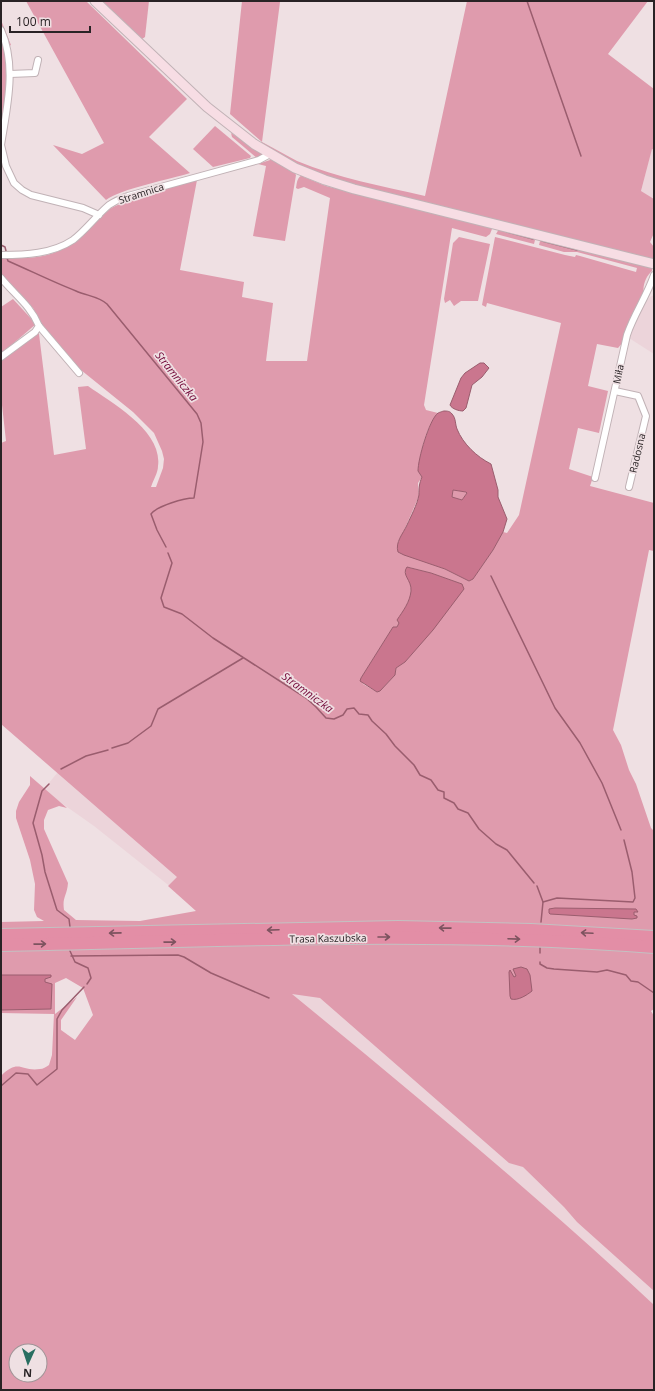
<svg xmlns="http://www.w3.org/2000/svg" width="655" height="1391" font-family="'Open Sans',sans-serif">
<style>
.built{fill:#ecd4da}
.green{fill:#df9bad;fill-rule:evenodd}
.water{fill:#ca768e;stroke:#9a5d6e;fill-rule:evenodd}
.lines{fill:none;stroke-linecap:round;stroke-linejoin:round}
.stream{stroke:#9a5d6e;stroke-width:1.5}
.street-casing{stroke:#c1b2b6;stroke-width:8}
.secondary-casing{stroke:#c1b2b6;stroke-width:11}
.highway-casing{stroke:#c3c1c2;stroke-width:14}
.street{stroke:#fff;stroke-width:6}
.secondary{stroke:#f7dde4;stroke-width:9}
.highway{stroke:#e38ea6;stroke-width:12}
.oneway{stroke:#7d535f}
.labels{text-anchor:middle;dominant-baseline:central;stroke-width:3.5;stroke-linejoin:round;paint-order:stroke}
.street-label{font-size:10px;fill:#292325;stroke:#efe0e3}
.water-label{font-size:11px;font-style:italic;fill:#710637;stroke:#efe0e3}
</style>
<rect width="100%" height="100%" fill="#efe0e3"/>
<g class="built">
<polygon points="652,148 654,150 654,195 652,198 641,191"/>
<polygon points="654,295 654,354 629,338 640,311 650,297"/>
<polygon points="63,766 290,968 320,998 325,999 654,1278 654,1309 410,1115 172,888 94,826 43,790"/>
</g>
<g class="green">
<path d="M26,1H86L187,99L149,137L190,173C171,179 120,189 106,200L53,145L82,154L104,143Z"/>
<polygon points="102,1 149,1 145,37 142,39"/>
<path d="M242,1L280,2L262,142C274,148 285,155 297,161C338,178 382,186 425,196L467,1H648L608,54L654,89V150L652,149L641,191L654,199V233L650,242L654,247V261L360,188L312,173L260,145L262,142L230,114Z"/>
<polygon points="1,20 11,45 5,48 7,77 6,102 1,123"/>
<polygon points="215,126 251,156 250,158 213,167 193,149"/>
<polygon points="231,133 248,143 262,154 262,156 258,159 232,137"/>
<polygon points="270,160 274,160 294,172 296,175 285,241 253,236 266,166 258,164"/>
<path d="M304,175V177L326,186L491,228L492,229L490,234L486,237L452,228L424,405L426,410L438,413C426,426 420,454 418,471L422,477L418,483L419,496L403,533L398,542V552L445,569L469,581L473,579L493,550L503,532L507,533L519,515L561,323L487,303L486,307L482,305L495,237L565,255L575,257L576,255L580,256L636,272L637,268L577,252H564L539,245L540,241L544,238L652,267V271C646,276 642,286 644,294L624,341L618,348L597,344L588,386L608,391L599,433L578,428L569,469L593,477L590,486L654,503V551L649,550L613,730L621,745L629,770L636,784L651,828L654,831V1009L651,1011L654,1016V1291L577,1222L564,1207L523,1167L509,1163L320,998L292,994C415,1095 538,1196 654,1305V1390H1V1076C19,1058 21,1072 40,1069C43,1069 46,1067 49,1065L52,1055L54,1014L1,1013V922L44,921L37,917L34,910L35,884L30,860L16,818V811L19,802L30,785V776L67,808L59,806L48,810L44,820V829L68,883C67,896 62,897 64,910L76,920L140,921L196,911L168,886L177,877L1,724V443L6,441L1,396V357L37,333L39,334L54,455L86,449L78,387L88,386C112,403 163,431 158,466C158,473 153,480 151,487H156L163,468L164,459L162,451L154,433L133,412L76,366L42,325L33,308L5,279L1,274V257C40,260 59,257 88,230C95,224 102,215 110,209C117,204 128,202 136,199C156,192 176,185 197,180L180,270L244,282L242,297L273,303L266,361H307L330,198L304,187L298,189L296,188C297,182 297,176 304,175ZM408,567L431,573L462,584L415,650L405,662L396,668L395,675L380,691L377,692L363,684L361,678L393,627H397C404,615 414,596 410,582C408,577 405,575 405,571ZM66,978L83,988L93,1015L75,1040L61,1030V1020L77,997L55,1014V983ZM16,1351H40V1375H16Z"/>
<polygon points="499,229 534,236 535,240 534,244 496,234"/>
<polygon points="459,237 490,244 478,301 461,301 454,306 450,300 445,303 444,299 453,243"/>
<polygon points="13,299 36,324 1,354 1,307"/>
<polygon points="453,490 466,492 467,493 462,500 452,497"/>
</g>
<g class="water">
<path d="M480,363H484L489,368L482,377L472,385L466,408L463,411C459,411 452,409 450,405L461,378L465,373Z"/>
<path d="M444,411C447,411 450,411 452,414C456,418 455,424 457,429C463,444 477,457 491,464L498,490V497L507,519L503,532L493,550L473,579L469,581L445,569L404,555L398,552C395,542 403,534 407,525C411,516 417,505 419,495C419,488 419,484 422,477L418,471C418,459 429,420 438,413C438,413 443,411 444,411ZM453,490L466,492L467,493L462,500L452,497Z"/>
<path d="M407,567L431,573L462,584L464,589L433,630L405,662L396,668L395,675L380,691L377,692L360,681L361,678L393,627H397L399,623L397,620C403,611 410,602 411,591C412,580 401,575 407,567Z"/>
<polygon points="555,908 636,909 638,912 634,912 634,915 637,916 637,918 632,919 550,914 549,913 549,909"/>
<path d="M521,967L527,969L530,975L532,991C527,995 518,1001 511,999L510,996L509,972L510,970L514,977L516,976L513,969Z"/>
<polygon points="1,975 51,975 51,977 45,979 45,982 52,984 51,1009 1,1010"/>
</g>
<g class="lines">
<g class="stream">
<polyline points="527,1 581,156"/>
<polyline points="507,232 533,239"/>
<polyline points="542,241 577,250"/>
<polyline points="1,245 5,247 6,251"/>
<path d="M7,258L8,261C31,271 53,282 76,291C87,296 98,296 107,304L197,414L201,423L203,442L194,498C184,498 157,506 151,514L157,530L166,547"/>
<polyline points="168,553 172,563 161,598 164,607 182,614 213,638 306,698 316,707 326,718 334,719 343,715 347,709 354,708 359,714 368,715 372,721 386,734 395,746 414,765 420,775 431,780 438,790 444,792 444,798 454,803 458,809 468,813 479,829 496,844 507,850 534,883"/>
<polyline points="491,576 555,708 580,743 602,783 621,830"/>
<polyline points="112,748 128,743 151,726 158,709 243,658"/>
<polyline points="61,769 86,756 108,750"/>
<polyline points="49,784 42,791 33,823 42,855 45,872 56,907 57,910 69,919 70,927"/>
<polyline points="537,886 543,902 541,922"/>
<polyline points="543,902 557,898 633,902 635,898 632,872 624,840"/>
<polyline points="70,951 75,962 88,968 91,978 87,984"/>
<polyline points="540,953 540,948"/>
<polyline points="71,956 178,955 184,957 211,973 269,998"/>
<polyline points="540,962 540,964 547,968 554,969 597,972 607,970 626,975 631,981 638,982 654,993"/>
<polyline points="1,1086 16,1073 28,1074 37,1085 57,1069 57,1019 62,1010 84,987"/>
</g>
<g class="street-casing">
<g id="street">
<path d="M1,30C17,66 7,107 1,145L6,166L14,183L22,190L31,195L83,208L99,215"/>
<polyline points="10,74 35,73 38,60"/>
<path d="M1,255C25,255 52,254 73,240C86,230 96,216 109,205C115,201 122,198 128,196L259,160L270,154"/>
<path d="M1,278C14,294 31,306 39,326L35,332L1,357"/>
<polyline points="39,326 79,373"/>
<polyline points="615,391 638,396 646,416 629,487"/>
<path d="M595,478L627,335C634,314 647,296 654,275"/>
</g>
</g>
<g class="secondary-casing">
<polyline id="secondary" points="95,1 207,107 254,144 295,168 325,180 354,189 654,264"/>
</g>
<g class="highway-casing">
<g id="highway">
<polyline points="1,935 398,927 531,930 654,937"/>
<path d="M1,945C219,941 436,930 654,947"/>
</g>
</g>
<use href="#street" class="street"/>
<use href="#secondary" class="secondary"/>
<use href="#highway" class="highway"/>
</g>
<defs><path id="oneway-shaft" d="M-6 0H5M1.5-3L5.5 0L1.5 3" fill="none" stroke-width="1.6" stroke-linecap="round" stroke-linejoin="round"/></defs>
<g class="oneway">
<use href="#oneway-shaft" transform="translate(445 928) rotate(-179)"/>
<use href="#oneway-shaft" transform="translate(273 930) rotate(178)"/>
<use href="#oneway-shaft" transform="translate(115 933) rotate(179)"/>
<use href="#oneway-shaft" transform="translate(587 933) rotate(-177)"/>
<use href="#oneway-shaft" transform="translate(384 937)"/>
<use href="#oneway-shaft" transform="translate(514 939) rotate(2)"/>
<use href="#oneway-shaft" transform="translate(170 942) rotate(-1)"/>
<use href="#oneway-shaft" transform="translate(40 944) rotate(-1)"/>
</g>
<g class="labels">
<g class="street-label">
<text transform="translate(141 193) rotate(-18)">Stramnica</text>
<text transform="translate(618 374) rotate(-78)">Miła</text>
<text transform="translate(637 453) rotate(-77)">Radosna</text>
<text transform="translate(328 938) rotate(-1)">Trasa Kaszubska</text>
</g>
<g class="water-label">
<text transform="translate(177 376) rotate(51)">Stramniczka</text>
<text transform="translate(308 692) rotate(36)">Stramniczka</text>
</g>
</g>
<rect width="655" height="1391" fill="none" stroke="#292325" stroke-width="4"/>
<g transform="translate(28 1363) rotate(183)"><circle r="19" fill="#efe0e3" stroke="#a09497"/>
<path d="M0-3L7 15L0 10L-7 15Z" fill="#296e61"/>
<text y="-6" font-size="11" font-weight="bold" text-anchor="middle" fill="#292325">N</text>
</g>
<path d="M10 26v6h80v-6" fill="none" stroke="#292325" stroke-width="2"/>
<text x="16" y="26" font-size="12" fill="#292325" stroke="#efe0e3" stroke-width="3" paint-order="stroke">100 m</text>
</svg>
